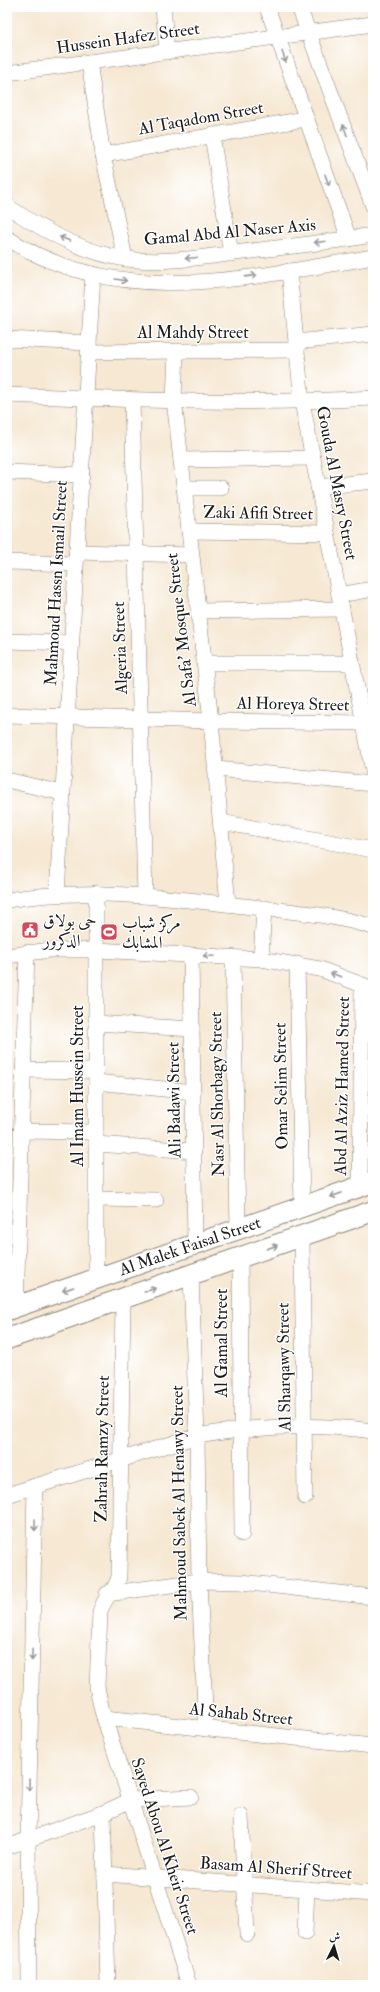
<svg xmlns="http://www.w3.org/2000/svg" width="380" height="1992" font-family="'IM FELL Double Pica',Amiri,serif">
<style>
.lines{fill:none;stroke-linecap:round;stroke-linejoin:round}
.minor-casing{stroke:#898278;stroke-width:16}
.major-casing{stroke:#898278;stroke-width:22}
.minor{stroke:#fff;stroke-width:15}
.major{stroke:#fff;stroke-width:20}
.oneway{stroke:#999}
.labels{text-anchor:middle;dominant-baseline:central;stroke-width:3;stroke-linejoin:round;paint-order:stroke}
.street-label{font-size:17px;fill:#1c1c1c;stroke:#fff}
.poi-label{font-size:17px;fill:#1c1c1c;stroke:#fff;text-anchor:start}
</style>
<rect width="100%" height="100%" fill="#fff"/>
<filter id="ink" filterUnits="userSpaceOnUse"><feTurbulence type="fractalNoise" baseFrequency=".025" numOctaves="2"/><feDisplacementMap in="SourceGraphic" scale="8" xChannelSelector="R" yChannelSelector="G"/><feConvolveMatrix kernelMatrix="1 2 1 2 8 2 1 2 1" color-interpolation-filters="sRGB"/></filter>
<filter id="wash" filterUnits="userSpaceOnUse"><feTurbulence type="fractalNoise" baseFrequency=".012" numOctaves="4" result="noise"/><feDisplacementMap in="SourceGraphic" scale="16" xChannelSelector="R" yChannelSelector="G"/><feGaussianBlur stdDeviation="0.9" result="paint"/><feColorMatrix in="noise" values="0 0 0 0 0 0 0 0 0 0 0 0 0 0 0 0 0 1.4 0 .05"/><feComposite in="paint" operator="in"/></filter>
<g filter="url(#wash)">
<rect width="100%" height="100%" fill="#f6e8d3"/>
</g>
<g filter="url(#ink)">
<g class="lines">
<g class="minor-casing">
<g id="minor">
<polyline points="163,7 167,52"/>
<polyline points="267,7 349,239"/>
<polyline points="299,7 373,206"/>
<polyline points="89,62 103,155 125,258"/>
<polyline points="7,73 373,24"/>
<polyline points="212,135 231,254"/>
<polyline points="103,155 305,119"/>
<path d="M7,206C42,230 83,253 126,259C164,264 205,257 243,252C287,247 330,242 373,235"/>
<path d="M7,238C118,311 252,277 373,257"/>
<polyline points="289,271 302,402 373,771"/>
<polyline points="7,339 89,343"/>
<polyline points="296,342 373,334"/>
<polyline points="89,352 297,350"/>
<polyline points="176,352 174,400 211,721 228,904"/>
<path d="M7,395C129,400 251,405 373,398"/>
<polyline points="132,400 145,896"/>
<polyline points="181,460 313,458"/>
<polyline points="7,472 82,475"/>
<polyline points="318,487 373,481"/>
<polyline points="184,488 221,488"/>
<polyline points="189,531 327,533"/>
<polyline points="76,552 191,555"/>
<polyline points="7,562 75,564"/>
<polyline points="339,595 373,589"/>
<polyline points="198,611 342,609"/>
<polyline points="7,641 71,643"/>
<polyline points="204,663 352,663"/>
<polyline points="7,715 211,721 372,723"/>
<polyline points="216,769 373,784"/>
<polyline points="7,780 62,793"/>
<polyline points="221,822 373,850"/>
<polyline points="96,893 96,1279"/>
<polyline points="57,894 93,274"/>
<path d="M7,900C88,887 163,897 244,906C287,911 331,914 373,927"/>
<polyline points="191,955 195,1245"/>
<polyline points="7,956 50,950 96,950 261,959 320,969 373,989"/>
<polyline points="233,958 238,1229"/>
<polyline points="261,959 264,908"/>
<polyline points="297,964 302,1207"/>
<polyline points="96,1023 192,1029"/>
<polyline points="23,1070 96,1071"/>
<polyline points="96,1082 193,1092"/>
<polyline points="21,1131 96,1132"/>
<polyline points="96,1144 194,1151"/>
<polyline points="360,1187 362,985"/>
<polyline points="96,1199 156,1200"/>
<polyline points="302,1236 305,1497"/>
<polyline points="240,1258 242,1534"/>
<polyline points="191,1275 197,1436 199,1581 206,1729"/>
<path d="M123,1299L119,1577C115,1593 105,1594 100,1612L97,1687L102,1711L189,1985"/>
<polyline points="16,1307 27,952"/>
<path d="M7,1495L197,1436C256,1426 314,1423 373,1431"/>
<polyline points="107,1594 199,1581 241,1582 373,1597"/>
<polyline points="104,1718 373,1746"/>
<polyline points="103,1813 108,1985"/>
<polyline points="241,1816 247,1934"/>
<polyline points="7,1847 103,1813 131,1800 191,1797"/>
<polyline points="105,1874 373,1894"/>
<polyline points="305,1933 307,1889"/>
<polyline points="29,1985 28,1841 35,1486"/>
</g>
</g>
<g class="major-casing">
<g id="major">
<polyline points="7,1310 373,1182"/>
<polyline points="7,1339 373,1211"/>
</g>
</g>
<use href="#minor" class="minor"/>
<use href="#major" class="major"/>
</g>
<defs><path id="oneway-shaft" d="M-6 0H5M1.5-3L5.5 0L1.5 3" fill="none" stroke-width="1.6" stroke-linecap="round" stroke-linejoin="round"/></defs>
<g class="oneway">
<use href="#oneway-shaft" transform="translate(284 57) rotate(71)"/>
<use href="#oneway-shaft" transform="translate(345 130) rotate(-110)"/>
<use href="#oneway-shaft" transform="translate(327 180) rotate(70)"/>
<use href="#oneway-shaft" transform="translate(65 239) rotate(-157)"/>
<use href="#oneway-shaft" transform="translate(320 242) rotate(173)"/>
<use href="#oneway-shaft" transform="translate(191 258) rotate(175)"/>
<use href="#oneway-shaft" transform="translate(251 276) rotate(-8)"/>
<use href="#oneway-shaft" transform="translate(121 280) rotate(9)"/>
<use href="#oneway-shaft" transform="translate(209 956) rotate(-177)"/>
<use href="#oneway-shaft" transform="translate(336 975) rotate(-160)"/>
<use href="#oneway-shaft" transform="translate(336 1195) rotate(161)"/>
<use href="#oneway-shaft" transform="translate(272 1247) rotate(-19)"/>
<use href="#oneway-shaft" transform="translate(68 1289) rotate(161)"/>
<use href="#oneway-shaft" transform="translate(150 1290) rotate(-19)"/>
<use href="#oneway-shaft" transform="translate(35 1525) rotate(91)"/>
<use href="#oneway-shaft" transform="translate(32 1655) rotate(91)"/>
<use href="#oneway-shaft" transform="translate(29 1785) rotate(91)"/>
</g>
</g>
<defs>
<g id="civic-square" transform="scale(0.9)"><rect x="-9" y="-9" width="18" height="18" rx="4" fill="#d1495b" stroke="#fff"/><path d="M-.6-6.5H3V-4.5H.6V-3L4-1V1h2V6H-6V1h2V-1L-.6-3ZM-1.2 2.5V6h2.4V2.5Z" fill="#fff"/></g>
<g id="stadium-square" transform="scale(0.9)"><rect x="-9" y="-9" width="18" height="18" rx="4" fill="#d1495b" stroke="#fff"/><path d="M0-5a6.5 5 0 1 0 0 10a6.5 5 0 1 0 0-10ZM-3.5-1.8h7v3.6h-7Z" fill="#fff"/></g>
</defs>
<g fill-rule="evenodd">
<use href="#civic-square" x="30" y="930"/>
<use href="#stadium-square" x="109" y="932"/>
</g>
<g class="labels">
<g class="street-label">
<text transform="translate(128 38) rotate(-8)">Hussein Hafez Street</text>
<text transform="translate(201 118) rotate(-10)">Al Taqadom Street</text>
<text transform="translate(230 232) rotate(-5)">Gamal Abd Al Naser Axis</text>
<text x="193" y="332">Al Mahdy Street</text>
<text transform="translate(337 483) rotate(79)">Gouda Al Masry Street</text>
<text transform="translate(258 513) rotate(1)">Zaki Afifi Street</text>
<text transform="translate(56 583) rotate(-87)">Mahmoud Hassn Ismail Street</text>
<text transform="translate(181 630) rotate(-97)">Al Safa' Mosque Street</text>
<text transform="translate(120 648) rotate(-92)">Algeria Street</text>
<text transform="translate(293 704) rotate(1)">Al Horeya Street</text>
<text transform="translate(77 1086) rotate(-90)">Al Imam Hussein Street</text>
<text transform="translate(281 1086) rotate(-91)">Omar Selim Street</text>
<text transform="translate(342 1086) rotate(-89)">Abd Al Aziz Hamed Street</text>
<text transform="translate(217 1094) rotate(-91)">Nasr Al Shorbagy Street</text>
<text transform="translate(174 1100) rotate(-91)">Ali Badawi Street</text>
<text transform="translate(190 1246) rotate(-19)">Al Malek Faisal Street</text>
<text transform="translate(221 1343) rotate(-90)">Al Gamal Street</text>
<text transform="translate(284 1367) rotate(-91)">Al Sharqawy Street</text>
<text transform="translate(102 1449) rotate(-89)">Zahrah Ramzy Street</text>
<text transform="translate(179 1503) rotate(-91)">Mahmoud Sabek Al Henawy Street</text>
<text transform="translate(241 1714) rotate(6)">Al Sahab Street</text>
<text transform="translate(165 1846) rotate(72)">Sayed Abou Al Kheir Street</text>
<text transform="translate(276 1868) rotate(4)">Basam Al Sherif Street</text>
</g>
<g class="poi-label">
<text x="43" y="920">حى بولاق<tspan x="43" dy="20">الدكرور</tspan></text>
<text x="122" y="922">مركز شباب<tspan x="122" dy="20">المشابك</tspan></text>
</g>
</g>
<rect width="380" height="1992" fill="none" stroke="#fff" stroke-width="24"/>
<g transform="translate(334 1946) rotate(5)" stroke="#ffffff" stroke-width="3" paint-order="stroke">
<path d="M0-3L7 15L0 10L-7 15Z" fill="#1c1c1c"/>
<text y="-6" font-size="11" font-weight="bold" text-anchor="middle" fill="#1c1c1c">ش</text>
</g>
</svg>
